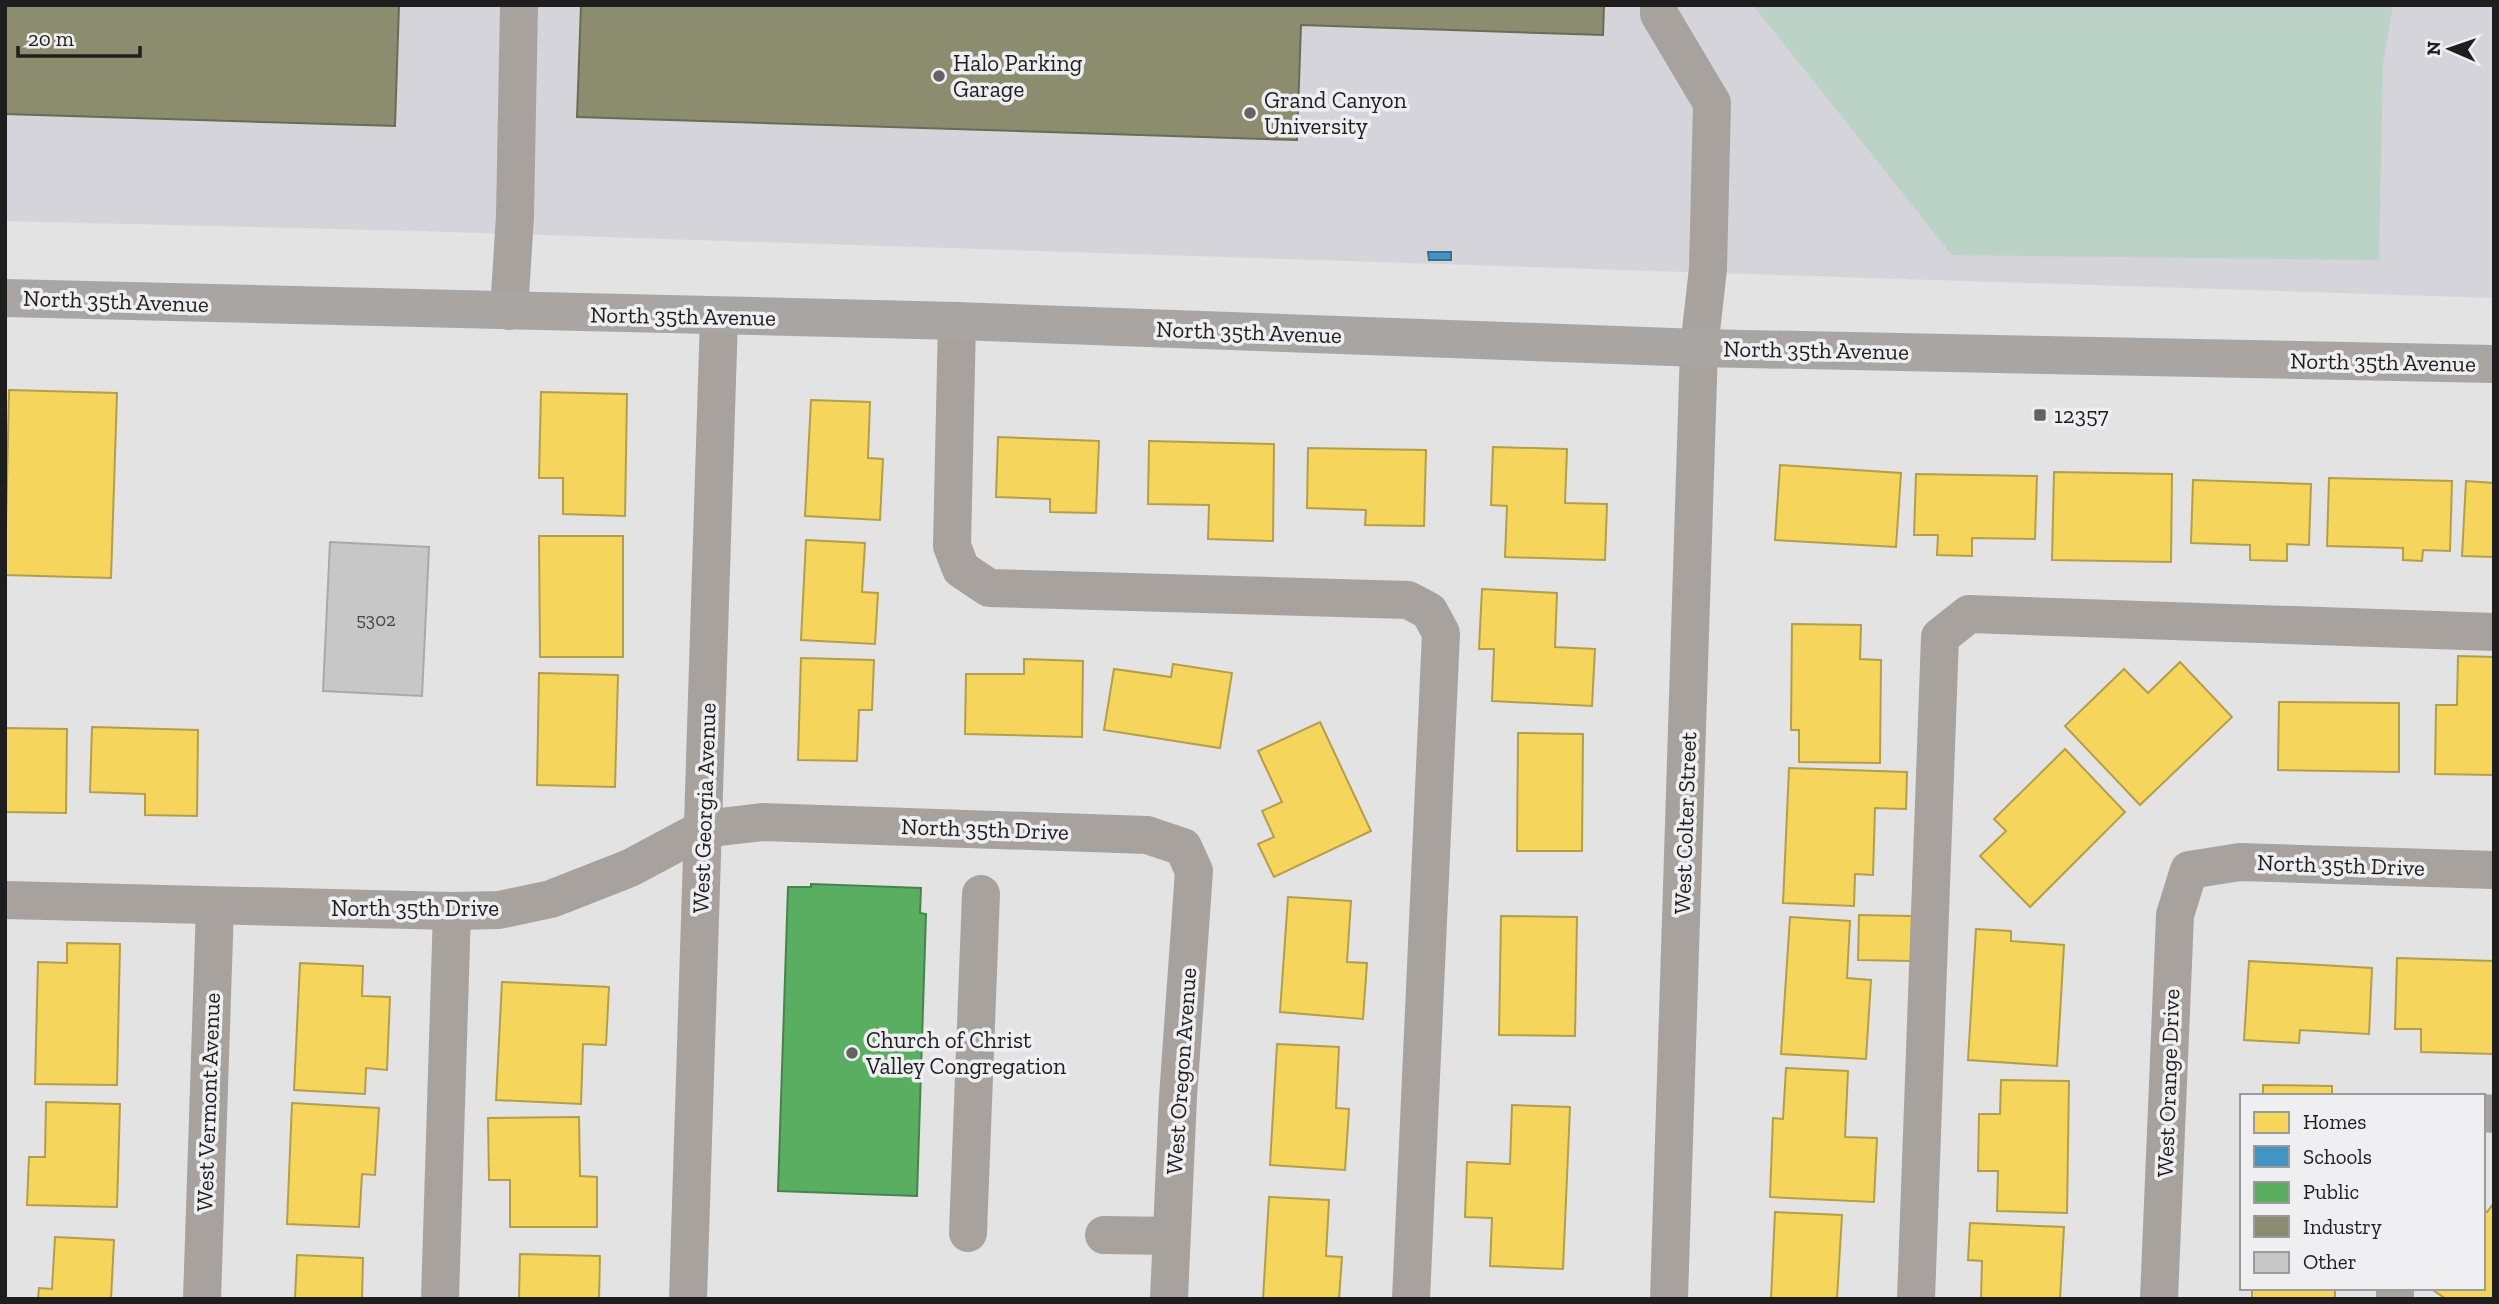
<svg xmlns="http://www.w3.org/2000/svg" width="2499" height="1304" font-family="'Zilla Slab',serif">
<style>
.built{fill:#d4d4da}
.green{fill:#bbd2c7}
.homes{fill:#f6d55c;stroke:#b59e4a;stroke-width:2}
.schools{fill:#4393c3;stroke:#387092;stroke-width:2}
.public{fill:#5aae61;stroke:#48834d;stroke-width:2}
.industry{fill:#8c8c6e;stroke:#6b6b56;stroke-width:2}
.building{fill:#c8c7c8;stroke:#a9a9aa;stroke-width:2}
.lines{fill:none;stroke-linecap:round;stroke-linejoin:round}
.minor{stroke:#a7a29e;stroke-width:38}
.major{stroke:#a9a5a3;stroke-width:38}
.poi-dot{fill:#636364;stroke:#efeff2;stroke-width:2.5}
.labels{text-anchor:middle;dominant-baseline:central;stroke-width:7;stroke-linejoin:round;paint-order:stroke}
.number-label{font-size:19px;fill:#484849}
.poi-label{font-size:23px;fill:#1e1e1f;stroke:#efeff2;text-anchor:start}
.street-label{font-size:23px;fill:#1e1e1f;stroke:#efeff2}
</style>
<rect width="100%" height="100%" fill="#e3e3e4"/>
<polygon class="built" points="5,5 2494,5 2494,298 419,231 5,221"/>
<polygon class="green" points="1755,5 2393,5 2383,63 2379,260 1952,255 1755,8"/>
<g class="homes">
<polygon points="9,390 117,393 111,578 5,575"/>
<polygon points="541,392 627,394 625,516 563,514 563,478 539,478"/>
<polygon points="811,400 870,402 868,458 883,459 880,520 805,516"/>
<polygon points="998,437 1099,441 1096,513 1050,512 1050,499 996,497"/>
<polygon points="1149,441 1274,444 1273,541 1208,539 1209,505 1148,504"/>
<polygon points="1493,447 1567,449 1565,503 1607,504 1605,560 1505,557 1507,506 1491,505"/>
<polygon points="1308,448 1426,450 1424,526 1365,525 1366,510 1307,508"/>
<polygon points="1780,465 1901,473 1896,547 1775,540"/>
<polygon points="2054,472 2172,474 2171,562 2052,560"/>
<polygon points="1916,474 2037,476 2035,539 1972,538 1972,556 1937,555 1938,535 1914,535"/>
<polygon points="2329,478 2452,481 2450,551 2423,550 2422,561 2403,560 2403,548 2327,546"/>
<polygon points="2193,480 2311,484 2309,545 2287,544 2287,561 2250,560 2250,545 2191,543"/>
<polygon points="2466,481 2494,483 2494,557 2462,556"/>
<polygon points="539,536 623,536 623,657 540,657"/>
<polygon points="806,540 865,543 862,592 878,593 875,644 801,640"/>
<polygon points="1482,589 1557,593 1555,647 1595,649 1592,706 1492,701 1494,649 1479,649"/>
<polygon points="1792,624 1861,625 1860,659 1881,660 1880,763 1799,762 1799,730 1791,730"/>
<polygon points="2458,656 2494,657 2494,775 2435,774 2436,705 2457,705"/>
<polygon points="801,658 874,660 872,710 859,710 857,761 798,760"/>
<polygon points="1024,659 1083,661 1082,737 965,734 966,674 1024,674"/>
<polygon points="2180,662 2232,717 2140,805 2065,726 2124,669 2148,693"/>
<polygon points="1173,664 1232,673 1220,748 1104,730 1114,669 1171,677"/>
<polygon points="539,673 618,675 615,787 537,785"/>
<polygon points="2279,702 2399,703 2399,772 2278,770"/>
<polygon points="1320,722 1371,831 1274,877 1258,844 1274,837 1262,811 1282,802 1258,751"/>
<polygon points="92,727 198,730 197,816 145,815 145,794 90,792"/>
<polygon points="5,728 67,729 66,813 6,812"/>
<polygon points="1518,733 1583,734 1582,851 1517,851"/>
<polygon points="2065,749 2125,812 2030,907 1980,856 2006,831 1994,819"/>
<polygon points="1789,768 1907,772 1906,809 1875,808 1873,875 1855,874 1854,906 1783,903"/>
<polygon points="1288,897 1351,901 1347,962 1367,963 1363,1019 1280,1012"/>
<polygon points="1859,915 1912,916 1911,961 1858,960"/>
<polygon points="1501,916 1577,917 1575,1036 1499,1035"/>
<polygon points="1790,917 1850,921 1847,978 1871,980 1866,1059 1781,1054"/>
<polygon points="1976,929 2011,931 2011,941 2064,945 2057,1066 1968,1060"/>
<polygon points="67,943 120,944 117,1085 35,1084 38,962 67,963"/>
<polygon points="2397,958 2494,961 2494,1054 2421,1052 2421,1029 2395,1029"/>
<polygon points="2249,961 2372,968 2369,1034 2300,1030 2299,1043 2244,1040"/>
<polygon points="300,963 363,966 362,996 390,997 387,1070 366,1068 365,1094 294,1090"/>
<polygon points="502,982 609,987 606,1045 583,1044 581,1104 496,1100"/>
<polygon points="1277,1044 1339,1047 1336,1108 1349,1109 1345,1170 1270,1165"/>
<polygon points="1786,1068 1848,1071 1845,1137 1877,1138 1874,1202 1770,1197 1773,1118 1783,1119"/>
<polygon points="2001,1080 2069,1081 2067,1213 1997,1211 1998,1171 1978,1171 1979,1114 2000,1114"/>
<polygon points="2263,1085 2332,1086 2332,1096 2263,1096"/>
<polygon points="46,1102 120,1104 117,1207 27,1205 29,1157 45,1157"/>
<polygon points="292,1103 379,1108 375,1175 362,1174 359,1227 287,1224"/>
<polygon points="1512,1105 1570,1107 1563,1269 1490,1266 1492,1218 1465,1217 1467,1162 1510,1164"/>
<polygon points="579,1117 580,1176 597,1177 597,1227 510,1227 510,1180 489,1180 488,1118"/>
<polygon points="1269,1197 1329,1200 1326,1256 1342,1257 1339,1299 1263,1299"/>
<polygon points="2494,1203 2494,1299 2446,1299 2430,1288 2483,1288 2483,1210 2487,1212"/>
<polygon points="1775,1212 1842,1215 1837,1299 1771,1299"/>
<polygon points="1970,1223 2064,1227 2060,1299 1981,1299 1982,1261 1968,1260"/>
<polygon points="55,1237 114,1240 111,1299 38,1299 39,1288 52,1289"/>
<polygon points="520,1254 600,1256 599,1299 519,1299"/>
<polygon points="297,1255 363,1258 362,1299 295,1299"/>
<rect x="2252" y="1288" width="83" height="11"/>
</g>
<polygon class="schools" points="1428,252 1451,252 1451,260 1429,260"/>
<polygon class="public" points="811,884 921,888 920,913 926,914 917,1196 778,1191 788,887 811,887"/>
<g class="industry">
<polygon points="5,5 399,5 395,126 5,114"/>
<polygon points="581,5 1604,5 1603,35 1301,25 1297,140 577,117"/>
</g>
<polygon class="building" points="330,542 429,547 422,696 323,691"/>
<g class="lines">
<g class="minor">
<polyline points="1659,5 1659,14 1712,103 1708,269 1699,348 1669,1299"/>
<polyline points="509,311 515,216 519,5"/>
<polyline points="957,321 952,546 961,569 989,588 1408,600 1429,611 1441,633 1411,1299"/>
<polyline points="5,900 452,911 499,910 551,899 630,868 703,829 762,822 1147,835 1183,847 1194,871 1178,1097 1169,1299"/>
<polyline points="2483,1113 2494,1114"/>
<polyline points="968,1233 981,894"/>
<polyline points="1104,1235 1171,1236"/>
<polyline points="202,1299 215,906"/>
<polyline points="440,1299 452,911"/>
<polyline points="688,1299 719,317"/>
<polyline points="1916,1299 1940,637 1969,614 2494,632"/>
<polyline points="2159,1299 2175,915 2189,870 2240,862 2494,870"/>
<polyline points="2395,1299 2395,1288"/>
</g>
<polyline class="major" points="5,298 957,321 1699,348 2494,364"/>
</g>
<g class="poi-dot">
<circle cx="939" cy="76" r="7"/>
<circle cx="1250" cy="113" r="7"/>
<rect x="2033" y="408" width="14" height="14" rx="3.5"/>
<circle cx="852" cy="1053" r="7"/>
</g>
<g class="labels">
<g class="number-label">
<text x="376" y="619">5302</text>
</g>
<g class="poi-label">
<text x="953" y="63">Halo Parking<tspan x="953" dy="26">Garage</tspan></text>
<text x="1264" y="100">Grand Canyon<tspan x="1264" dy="26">University</tspan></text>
<text x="2054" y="415">12357</text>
<text x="866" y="1040">Church of Christ<tspan x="866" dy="26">Valley Congregation</tspan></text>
</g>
<g class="street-label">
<text transform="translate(116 301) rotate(2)">North 35th Avenue</text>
<text transform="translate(683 316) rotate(1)">North 35th Avenue</text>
<text transform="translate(1249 332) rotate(2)">North 35th Avenue</text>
<text transform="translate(1816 350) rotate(1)">North 35th Avenue</text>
<text transform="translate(2383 362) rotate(1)">North 35th Avenue</text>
<text transform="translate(704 808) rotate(-88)">West Georgia Avenue</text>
<text transform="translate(1685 823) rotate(-88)">West Colter Street</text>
<text transform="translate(985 829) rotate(2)">North 35th Drive</text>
<text transform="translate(2341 865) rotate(2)">North 35th Drive</text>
<text x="415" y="908">North 35th Drive</text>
<text transform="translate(1181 1071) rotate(-86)">West Oregon Avenue</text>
<text transform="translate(2168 1083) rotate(-88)">West Orange Drive</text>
<text transform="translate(208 1102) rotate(-88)">West Vermont Avenue</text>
</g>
</g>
<rect width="2499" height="1304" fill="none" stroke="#1e1e1f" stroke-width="14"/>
<rect x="2240" y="1094" width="245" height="196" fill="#efeff2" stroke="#9b9b9e" stroke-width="2"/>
<rect x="2254" y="1112" width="35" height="21" fill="#f6d55c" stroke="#9b9b9e" stroke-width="2"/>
<text x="2303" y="1129" font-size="21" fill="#1e1e1f">Homes</text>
<rect x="2254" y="1146" width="35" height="21" fill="#4393c3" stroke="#9b9b9e" stroke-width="2"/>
<text x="2303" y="1164" font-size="21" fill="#1e1e1f">Schools</text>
<rect x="2254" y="1182" width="35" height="21" fill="#5aae61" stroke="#9b9b9e" stroke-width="2"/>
<text x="2303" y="1199" font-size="21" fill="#1e1e1f">Public</text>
<rect x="2254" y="1216" width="35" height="21" fill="#8c8c6e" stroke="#9b9b9e" stroke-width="2"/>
<text x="2303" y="1234" font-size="21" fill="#1e1e1f">Industry</text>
<rect x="2254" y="1252" width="35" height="21" fill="#c8c7c8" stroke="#9b9b9e" stroke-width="2"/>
<text x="2303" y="1269" font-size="21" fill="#1e1e1f">Other</text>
<g transform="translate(2450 49) rotate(272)" stroke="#efeff2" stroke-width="5" paint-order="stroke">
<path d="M0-5L12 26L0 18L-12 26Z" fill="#1e1e1f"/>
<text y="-10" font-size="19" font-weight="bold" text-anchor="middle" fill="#1e1e1f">N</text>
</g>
<path d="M18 46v10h122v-10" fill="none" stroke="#1e1e1f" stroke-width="3.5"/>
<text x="28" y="46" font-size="21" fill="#1e1e1f" stroke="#efeff2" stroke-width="5" paint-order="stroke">20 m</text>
</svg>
